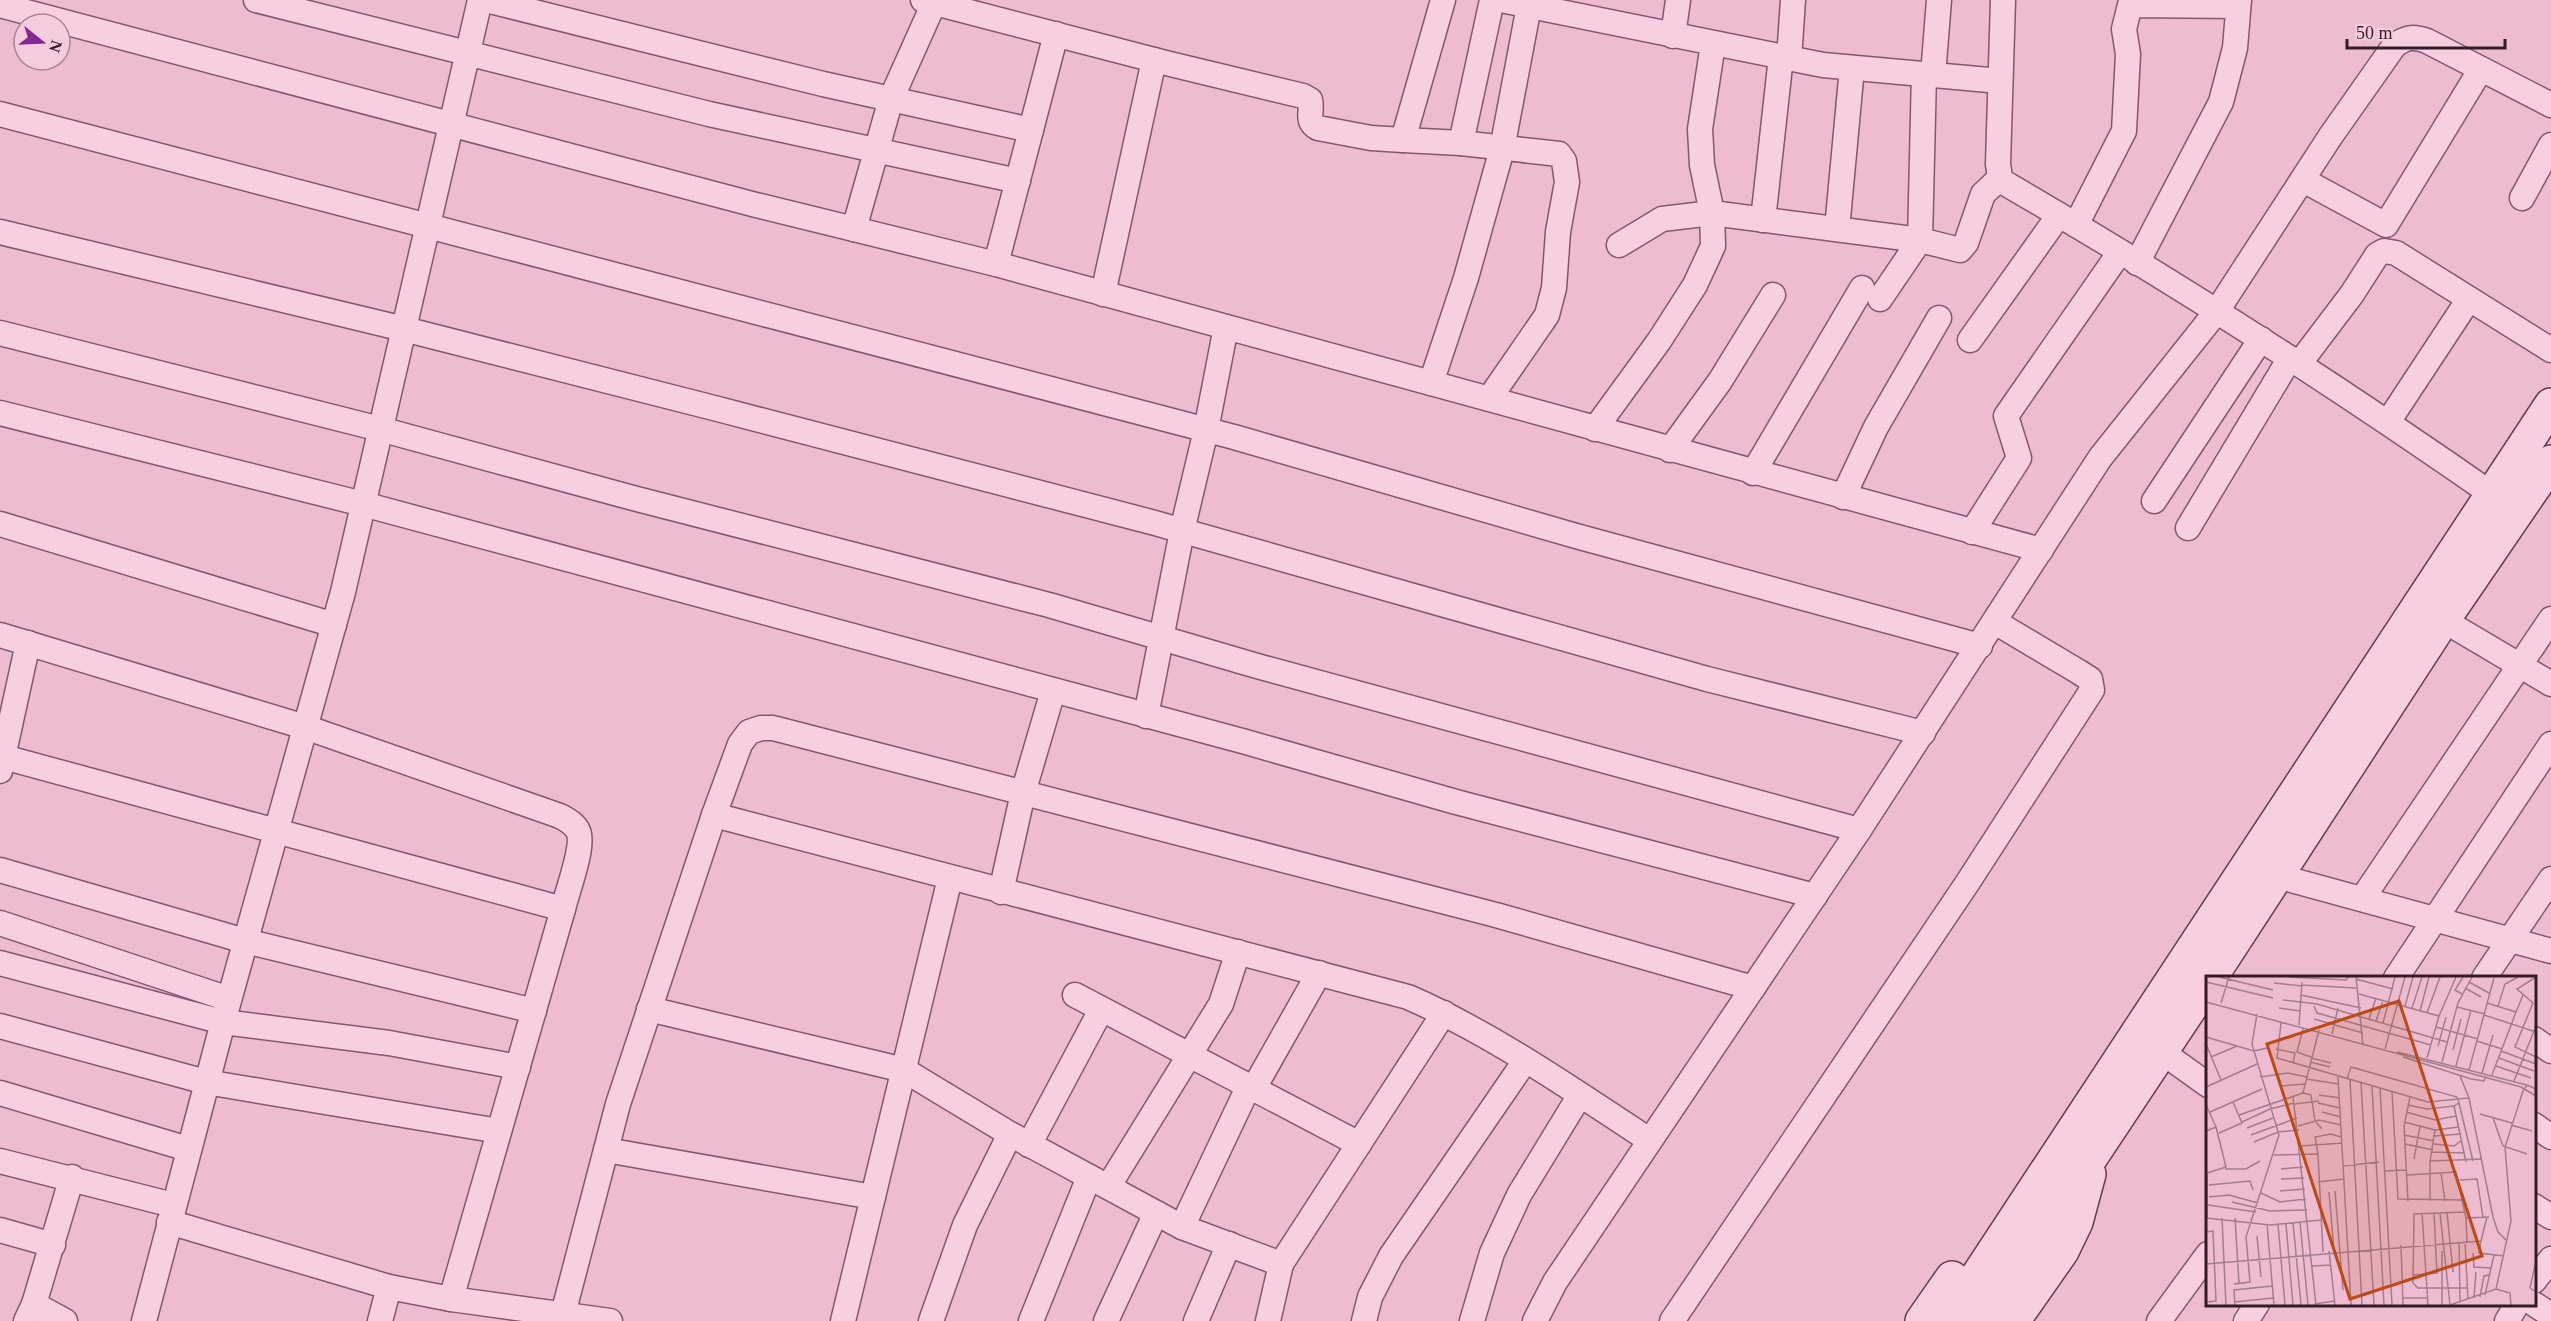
<svg xmlns="http://www.w3.org/2000/svg" width="2551" height="1321" font-family="Georgia,serif">
<style>
.lines{fill:none;stroke-linecap:round;stroke-linejoin:round}
.street-casing{stroke:#845671;stroke-width:27}
.secondary-casing{stroke:#653a55;stroke-width:36}
.street{stroke:#f8cfe1;stroke-width:24}
.secondary{stroke:#f8cfe1;stroke-width:33}
.inset-road{fill:none;stroke:#a37c8e;stroke-width:1.5}
.view{fill:#bb4a14;fill-opacity:0.15;stroke:#bb4a14;stroke-width:3}
.inset-edge{fill:none;stroke:#331b2a;stroke-width:3}
</style>
<rect width="100%" height="100%" fill="#edbcd1"/>
<g class="lines">
<g class="street-casing">
<g id="street">
<polyline points="256,0 709,114 1018,181"/>
<polyline points="486,0 823,84 1031,130"/>
<path d="M923,0L1166,63L1303,96L1310,100C1313,112 1305,121 1318,128L1371,138L1403,140L1443,0"/>
<polyline points="1501,0 1823,65 2000,81"/>
<path d="M2003,0L1998,164L2000,178L2003,182C2176,282 2343,390 2506,504"/>
<polyline points="0,5 756,205 996,264 2041,550"/>
<polyline points="1673,36 1678,0"/>
<polyline points="1789,59 1793,0"/>
<polyline points="1933,75 1939,0"/>
<polyline points="0,114 1234,437 1576,536 1980,646"/>
<polyline points="1403,140 1461,143 1559,154 1564,161 1567,182 1558,232 1554,288 1547,315 1489,399"/>
<polyline points="1461,143 1492,0"/>
<polyline points="2303,180 2386,225 2481,69"/>
<polyline points="2522,198 2551,145"/>
<polyline points="1763,220 1781,57"/>
<polyline points="2076,225 2124,131 2128,54 2124,29 2130,5 2238,6"/>
<polyline points="854,229 891,99 934,3"/>
<polyline points="1837,229 1852,68"/>
<polyline points="0,232 404,329 714,408 1155,523 1707,679 1923,733"/>
<polyline points="1619,245 1662,219 1712,213 1920,240 1960,250 1966,243 1983,194 2000,178"/>
<polyline points="2137,263 2221,102 2235,48 2239,0"/>
<polyline points="996,264 1056,34"/>
<polyline points="1103,294 1154,60"/>
<polyline points="1880,299 1920,240 1924,74"/>
<polyline points="0,333 380,429 633,498 1049,605 1257,666 1859,830"/>
<polyline points="1970,340 2059,215"/>
<polyline points="2299,364 2352,294 2377,255 2384,251 2396,253 2551,350"/>
<polyline points="1431,383 1466,278 1502,149 1529,6"/>
<polyline points="0,413 363,504 1246,742 1456,802 1815,896"/>
<polyline points="2388,422 2469,299"/>
<polyline points="1595,429 1659,341 1695,285 1713,246 1712,213 1702,165 1700,129 1713,44"/>
<polyline points="1670,450 1720,381 1773,295"/>
<polyline points="1753,473 1862,288"/>
<polyline points="1843,497 1876,427 1939,318"/>
<polyline points="2154,501 2261,339"/>
<polyline points="0,524 334,625"/>
<polyline points="2188,528 2290,358"/>
<polyline points="1972,532 2019,458 2006,416 2120,252"/>
<polyline points="2443,620 2551,684"/>
<path d="M0,635L305,727L560,816C567,820 574,823 578,831C585,845 567,892 563,909L451,1299"/>
<polyline points="1146,716 1182,531 1206,430 1226,327"/>
<polyline points="0,756 563,909"/>
<polyline points="0,771 28,643"/>
<path d="M714,815L1408,997C1493,1034 1571,1089 1649,1140"/>
<polyline points="2263,868 2277,876 2551,951"/>
<polyline points="0,870 245,941 534,1011"/>
<polyline points="1001,892 1023,793 1053,691"/>
<polyline points="2362,899 2551,619"/>
<polyline points="0,923 229,999"/>
<polyline points="0,963 223,1022 389,1043 518,1067"/>
<polyline points="2396,978 2551,744"/>
<polyline points="2484,978 2551,879"/>
<polyline points="1075,995 1359,1144"/>
<polyline points="649,1009 904,1070 1010,1134 965,1225 931,1321"/>
<polyline points="0,1026 206,1082 499,1131"/>
<polyline points="2534,1039 2551,1051"/>
<polyline points="2162,1052 2208,1085"/>
<polyline points="0,1093 188,1149"/>
<polyline points="2534,1125 2551,1137"/>
<polyline points="1010,1134 1182,1227 1281,1264 1268,1321"/>
<polyline points="1029,1145 1101,1010"/>
<polyline points="606,1150 873,1197"/>
<polyline points="0,1161 173,1205"/>
<polyline points="1108,1187 1221,1004 1238,952"/>
<polyline points="2534,1206 2551,1217"/>
<polyline points="169,1222 389,1287"/>
<polyline points="1182,1227 1244,1096 1254,1088 1319,973"/>
<polyline points="0,1230 53,1245"/>
<polyline points="1281,1264 1444,1013"/>
<polyline points="2534,1281 2551,1259"/>
<polyline points="34,1304 72,1177"/>
<polyline points="2534,1304 2551,1315"/>
<polyline points="563,1314 618,1104 714,815 740,744 749,732 761,728 773,728 1496,915 1753,988"/>
<polyline points="26,1321 34,1304 65,1321"/>
<polyline points="144,1321 223,1022 343,592 480,0"/>
<polyline points="380,1321 389,1287 451,1299 610,1321"/>
<polyline points="843,1321 950,878"/>
<polyline points="1031,1321 1089,1177"/>
<polyline points="1106,1321 1156,1213"/>
<polyline points="1196,1321 1229,1244"/>
<polyline points="1364,1321 1370,1297 1391,1256 1525,1061"/>
<polyline points="1472,1321 1492,1253 1519,1195 1580,1095"/>
<path d="M1535,1321L1555,1282L1859,830L2100,458L2217,311L2330,137L2394,46C2406,37 2413,36 2427,41L2551,105"/>
<polyline points="1672,1321 1968,882 2092,690 2090,679 2079,672 1995,622"/>
<polyline points="2159,1321 2208,1254"/>
<polyline points="2246,1321 2257,1304"/>
<polyline points="2507,1321 2517,1304"/>
</g>
</g>
<g class="secondary-casing">
<g id="secondary">
<polyline points="2210,978 2443,620 2551,462"/>
<polyline points="1922,1321 1952,1278"/>
<polyline points="1948,1321 2551,405"/>
<polyline points="1982,1321 2208,981"/>
<polyline points="2013,1321 2062,1251 2076,1222 2089,1174"/>
</g>
</g>
<use href="#street" class="street"/>
<use href="#secondary" class="secondary"/>
</g>
<g transform="translate(2206 976)">
<rect width="330" height="330" fill="#edbcd1"/>
<path class="inset-road" d="M13,1L67,14M83,1L140,4L142,1M150,1L157,69M330,1L311,13L327,27L309,71L330,81M150,3L187,13M0,6L67,22M263,6L283,17M68,7L96,10M96,9L150,12M259,12L275,21M153,18L233,40L250,1M256,18L249,14L257,1M95,19L155,32M77,24L111,28L241,66M0,26L315,111L330,120M15,27L23,1M281,27L310,36L286,99M108,30L111,37L225,69M199,30L207,1M292,30L299,8L312,1M251,31L279,38M73,32L94,35M206,32L216,1M214,35L223,1M310,36L317,19M221,37L234,1M278,39L330,56M108,43L157,57M163,43L170,22M170,45L177,24M75,47L71,82L222,126L263,122M177,47L189,1M93,49L96,6M230,51L272,63M97,53L91,76L105,81M126,58L132,32M0,61L48,75L61,72M271,65L296,73M0,68L15,104M232,70L240,41M70,73L89,77L87,87M179,73L199,1M247,74L255,43M295,75L330,88M191,76L321,109M5,81L31,70M197,81L265,103L278,105L280,100M105,82L125,87M221,82L233,40M293,82L328,95M104,86L124,91M236,86L252,27L266,1M250,90L265,34M290,90L325,102M263,94L288,2M276,97L287,59M72,99L75,110L99,108M254,100L263,122L287,241L292,256L301,265M54,101L82,97L101,101M132,101L145,329M100,103L133,108M141,103L145,91L251,121L253,127L248,130L260,186M144,104L156,329M308,105L330,50M155,107L168,329M166,110L178,329M0,111L51,88M174,112L186,329M186,115L192,223L257,224M97,117L105,119L109,145L116,153M113,119L134,122M87,120L110,329M112,127L134,132M253,127L267,185M89,128L113,125M0,129L10,151L0,155M202,129L221,133L248,130M4,136L56,113M116,136L135,141M200,136L229,144L250,140M274,138L306,147M33,139L97,117L113,54M287,142L297,170L321,178M36,146L64,133L88,127M198,146L229,154M305,149L326,155M92,150L113,144L135,149M41,152L67,142M13,157L36,147L27,126M45,159L91,142M198,159L228,165M228,160L255,158M48,166L72,156L93,154M199,168L227,174M228,168L248,170L256,164M95,170L136,167M226,176L259,177M112,178L109,161L125,158L135,161M68,179L112,178L117,276M208,183L214,150M224,185L229,154L253,151M137,190L173,186M19,193H40L54,185M75,193L97,191M179,195L200,194M235,197L239,225M201,199L250,196L260,242L283,241M75,203L98,202M254,204L271,203L277,241M112,206L137,203M3,209L44,205L47,214M74,215L99,213M129,215L137,314M123,216L128,275M55,217L74,226L100,223M3,221L23,219L52,227M202,225L198,150L204,121M224,225V185L276,183M26,226L64,235L101,234M2,229L50,236M241,236L247,296M259,236L208,238L207,307L212,312H262M216,237L222,329M228,237L231,298M234,237L244,329M0,242L64,249L115,244M1,242V197L20,191L10,151M16,242L20,329M29,242L33,307M260,242L261,266M94,246L102,329M87,247L95,329M61,248L68,329M72,248L79,329M80,248L87,329M0,256L7,255L10,325L0,326M51,260L55,301M275,265L273,277L298,280M259,266L262,324M253,267L254,326M195,269L197,329M123,275L129,329M267,277L268,291L285,292M330,285L324,312L330,316M0,288L275,265L281,241M106,290L125,289M207,299L231,297M28,308L44,306L40,261L73,159L46,68L51,38M290,313L304,317L305,329M279,319L288,279M274,321L278,300L283,299M197,322H221M268,322L270,296M28,326L67,322M109,328L128,325M29,329L28,314L66,310M236,329V275M244,329L290,313L305,245L299,171L317,115L321,109L330,113"/>
<path class="view" d="M193,25L276,280L144,323L61,68Z"/>
<rect width="330" height="330" class="inset-edge"/>
</g>
<g transform="translate(42 42) rotate(108)"><circle r="28" fill="#f4ccdd" stroke="#a78595" stroke-width="1.5"/>
<path d="M0-4.5L10 22L0 15L-10 22Z" fill="#832792"/>
<text y="-9" font-size="16" font-weight="bold" text-anchor="middle" fill="#331b2a">N</text>
</g>
<path d="M2347 39v9h158v-9" fill="none" stroke="#331b2a" stroke-width="3"/>
<text x="2356" y="39" font-size="18" fill="#331b2a" stroke="#f4ccdd" stroke-width="4.5" paint-order="stroke">50 m</text>
</svg>
